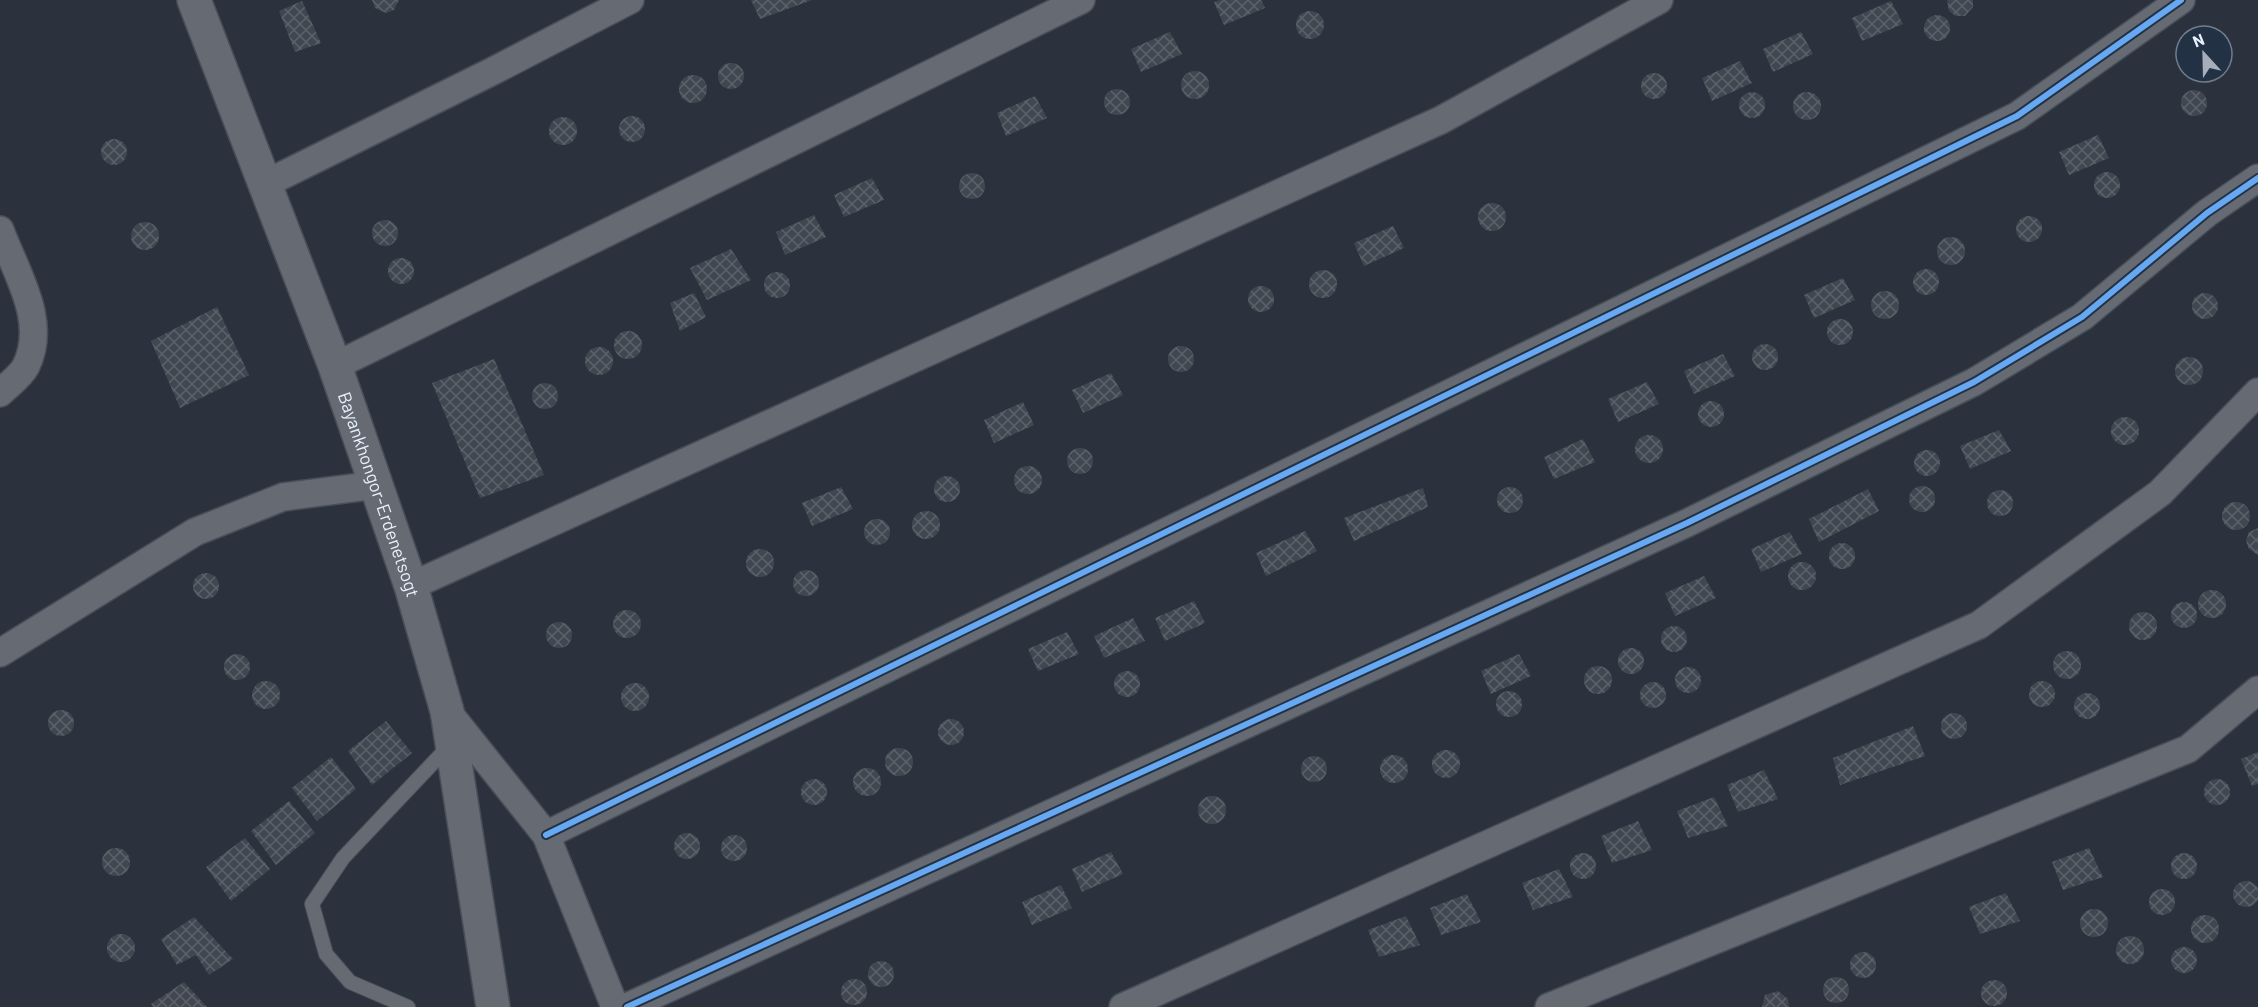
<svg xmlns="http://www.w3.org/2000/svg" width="2258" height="1007" font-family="Barlow,sans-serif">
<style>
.building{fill:url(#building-cross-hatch)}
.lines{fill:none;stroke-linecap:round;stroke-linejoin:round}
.lane-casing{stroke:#474e57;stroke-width:16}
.street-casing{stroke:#474e57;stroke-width:30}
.secondary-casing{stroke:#474e57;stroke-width:36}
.lane{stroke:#666b73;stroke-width:14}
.street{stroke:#666b73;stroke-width:27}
.secondary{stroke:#666b73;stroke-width:33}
.cycleway-casing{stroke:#233145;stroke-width:10}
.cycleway{stroke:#66a8f1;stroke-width:6}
.labels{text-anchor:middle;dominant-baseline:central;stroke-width:6;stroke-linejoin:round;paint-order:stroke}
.street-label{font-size:18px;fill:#e7f0fd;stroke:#233145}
</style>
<defs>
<pattern id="building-cross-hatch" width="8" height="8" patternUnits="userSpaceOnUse" patternTransform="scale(1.5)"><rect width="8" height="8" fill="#414750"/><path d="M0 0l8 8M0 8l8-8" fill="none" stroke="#5c626a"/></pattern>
</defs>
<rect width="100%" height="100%" fill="#2b323d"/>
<g class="building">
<polygon points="372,0 399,0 394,10 386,13 375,8"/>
<polygon points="751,0 812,0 760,19"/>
<polygon points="1220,0 1261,0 1265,8 1224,25 1214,2"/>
<polygon points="1947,0 1973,0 1973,7 1965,16 1956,16 1949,11"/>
<polygon points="302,1 321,43 295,52 279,11"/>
<polygon points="1891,1 1903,24 1862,41 1852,18"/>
<circle cx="1310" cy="25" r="14"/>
<circle cx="1937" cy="28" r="13"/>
<polygon points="1170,32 1182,54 1141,72 1131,49"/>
<polygon points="1801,32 1813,54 1773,72 1763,49"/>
<polygon points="1740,61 1752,83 1712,101 1702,78"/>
<circle cx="731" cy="76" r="13"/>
<circle cx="1195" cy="85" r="14"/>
<circle cx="1654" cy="86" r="13"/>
<circle cx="693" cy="89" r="14"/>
<circle cx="1117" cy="102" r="13"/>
<circle cx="2194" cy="103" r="13"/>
<circle cx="1752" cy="105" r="13"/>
<circle cx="1807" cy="106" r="14"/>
<polygon points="1035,96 1047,118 1006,136 997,113"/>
<circle cx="632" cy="129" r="13"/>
<circle cx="563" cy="131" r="14"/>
<polygon points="2098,135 2109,158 2069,175 2059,152"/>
<circle cx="114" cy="152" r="13"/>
<circle cx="2107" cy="185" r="13"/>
<circle cx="972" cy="186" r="13"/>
<polygon points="872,178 884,200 844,217 834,195"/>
<circle cx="1492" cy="217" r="14"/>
<polygon points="814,215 826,237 785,255 776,232"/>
<circle cx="2029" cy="229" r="13"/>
<circle cx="385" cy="233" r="13"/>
<circle cx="145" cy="236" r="14"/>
<polygon points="1393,226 1404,248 1364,266 1354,243"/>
<circle cx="1951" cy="251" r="14"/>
<polygon points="731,249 751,280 707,300 690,268"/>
<circle cx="401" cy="271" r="13"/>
<circle cx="1926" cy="282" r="13"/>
<circle cx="1323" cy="284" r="14"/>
<circle cx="777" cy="285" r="13"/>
<polygon points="1843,278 1855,300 1814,318 1804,295"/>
<circle cx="1261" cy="299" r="13"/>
<circle cx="1885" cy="305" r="14"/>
<circle cx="2205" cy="306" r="13"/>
<polygon points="694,293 706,317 680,331 670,303"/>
<polygon points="217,307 249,375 180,408 151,341"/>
<circle cx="1840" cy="332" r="13"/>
<circle cx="628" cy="345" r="14"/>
<circle cx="1765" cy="357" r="13"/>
<circle cx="1181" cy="359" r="13"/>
<circle cx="599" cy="361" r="14"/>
<polygon points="1723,354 1735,376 1694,394 1684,371"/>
<circle cx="2189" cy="371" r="14"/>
<polygon points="494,359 544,475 480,498 432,383"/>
<polygon points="1111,373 1123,395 1083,413 1072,390"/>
<polygon points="1647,382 1659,404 1618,422 1608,399"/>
<circle cx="545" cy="396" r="13"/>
<circle cx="1711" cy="414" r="13"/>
<polygon points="1023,402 1034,425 994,443 984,420"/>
<circle cx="2125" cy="431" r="14"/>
<polygon points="1999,430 2011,451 1970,469 1960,446"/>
<circle cx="1649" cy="449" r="14"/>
<polygon points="1583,439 1595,462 1554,479 1544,457"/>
<circle cx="1080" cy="461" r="13"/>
<circle cx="1927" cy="463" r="13"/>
<circle cx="1028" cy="480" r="14"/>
<circle cx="947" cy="489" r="13"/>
<circle cx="1922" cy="499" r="13"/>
<circle cx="1510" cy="500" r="13"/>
<polygon points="841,487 853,509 812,526 802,503"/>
<polygon points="1423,488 1428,507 1354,541 1344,518"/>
<polygon points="1868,489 1879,511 1819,542 1809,519"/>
<circle cx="2000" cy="503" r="13"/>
<circle cx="2236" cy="516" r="14"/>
<circle cx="926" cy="525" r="14"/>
<circle cx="877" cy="532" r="13"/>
<polygon points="2258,528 2258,555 2249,549 2246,541 2249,532"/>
<polygon points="1305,531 1317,551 1266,576 1256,553"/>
<polygon points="1790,532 1802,554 1761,572 1751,549"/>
<circle cx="1842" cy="556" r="13"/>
<circle cx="760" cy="563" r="14"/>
<circle cx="1802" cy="576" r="14"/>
<circle cx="806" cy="583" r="13"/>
<circle cx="206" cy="586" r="13"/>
<polygon points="1704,576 1716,598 1675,616 1665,593"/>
<circle cx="2212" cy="604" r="14"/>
<polygon points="1194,601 1205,623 1165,641 1155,618"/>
<circle cx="2184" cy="615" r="13"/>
<circle cx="627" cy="624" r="14"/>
<circle cx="2143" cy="626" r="14"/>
<polygon points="1133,618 1145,641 1104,658 1094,636"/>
<circle cx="559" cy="635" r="13"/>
<circle cx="1674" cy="639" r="13"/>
<polygon points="1067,632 1079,654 1038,671 1028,649"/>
<circle cx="1631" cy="661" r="13"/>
<circle cx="2067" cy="665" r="14"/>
<circle cx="237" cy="667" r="13"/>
<polygon points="1519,654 1531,676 1491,694 1481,671"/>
<circle cx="1598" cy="680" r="14"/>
<circle cx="1688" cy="680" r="13"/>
<circle cx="1127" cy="684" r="13"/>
<circle cx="2042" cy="694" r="13"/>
<circle cx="266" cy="695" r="14"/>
<circle cx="1653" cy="695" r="13"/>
<circle cx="635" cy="697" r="14"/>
<circle cx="1509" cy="704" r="13"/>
<circle cx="2087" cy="706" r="13"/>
<circle cx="61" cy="723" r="13"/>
<circle cx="1954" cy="726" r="13"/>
<circle cx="951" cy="732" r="13"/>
<polygon points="386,721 412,753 372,785 348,751"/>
<polygon points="1913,726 1925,756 1840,785 1833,758"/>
<circle cx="899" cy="762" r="14"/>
<circle cx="1446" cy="764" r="14"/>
<polygon points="2258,752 2258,784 2252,786 2241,759"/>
<circle cx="1394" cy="769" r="14"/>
<circle cx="1314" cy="769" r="13"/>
<polygon points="331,757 356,789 317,821 292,788"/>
<circle cx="867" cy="782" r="14"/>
<polygon points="1764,770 1778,799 1738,812 1727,785"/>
<circle cx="2217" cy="792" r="13"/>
<circle cx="814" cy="792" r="13"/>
<circle cx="1212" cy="810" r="14"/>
<polygon points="1714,797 1728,826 1688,838 1677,811"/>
<polygon points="289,801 315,833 276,865 251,831"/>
<polygon points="1638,821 1652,850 1612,863 1601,836"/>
<circle cx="687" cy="846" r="13"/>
<circle cx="734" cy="848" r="13"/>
<polygon points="245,838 270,869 231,901 206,867"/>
<polygon points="2089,848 2103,877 2063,890 2052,862"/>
<circle cx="116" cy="862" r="14"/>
<polygon points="1111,852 1123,874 1082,892 1072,869"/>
<circle cx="1583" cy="866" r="13"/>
<circle cx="2184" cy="866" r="13"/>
<polygon points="1559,869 1573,897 1533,910 1522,883"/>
<circle cx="2246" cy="894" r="13"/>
<polygon points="1061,885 1072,908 1032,925 1022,902"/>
<circle cx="2162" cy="902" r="13"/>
<polygon points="2006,893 2020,921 1980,934 1969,907"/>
<polygon points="1467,894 1481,922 1441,935 1430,908"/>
<circle cx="2094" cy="923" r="14"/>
<circle cx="2205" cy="929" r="14"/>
<polygon points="1406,916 1420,945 1379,957 1368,930"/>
<polygon points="194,917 233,959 209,975 196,955 177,965 161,939"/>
<circle cx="121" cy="948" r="14"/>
<circle cx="2130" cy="950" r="14"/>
<circle cx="2184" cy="960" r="13"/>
<circle cx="1863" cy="965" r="13"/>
<circle cx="881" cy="974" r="13"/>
<circle cx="1836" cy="990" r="13"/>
<circle cx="854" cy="992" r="13"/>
<circle cx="1994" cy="993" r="13"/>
<polygon points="184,982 207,1007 153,1007 151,1004"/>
<polygon points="1778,991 1788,999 1789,1007 1762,1007 1765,995"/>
</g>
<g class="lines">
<g class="lane-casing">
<polyline id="lane" points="408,1007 350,982 326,954 312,904 343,858 449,746"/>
</g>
<g class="street-casing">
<g id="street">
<polyline points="265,184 493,71 630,0"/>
<path d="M0,230C16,273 48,321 26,366C21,376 8,385 0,393"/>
<polyline points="335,366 1081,0"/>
<polyline points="411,586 1441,120 1659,0"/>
<polyline points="0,653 195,532 283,497 376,485"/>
<polyline points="447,711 546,835 615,1007"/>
<polyline points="546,835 2017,116 2181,0"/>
<polyline points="627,1007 1687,523 1974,382 2082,317 2207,213 2258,178"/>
<polyline points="1123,1007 1979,625 2160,493 2258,392"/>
<polyline points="1549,1007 2188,749 2258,690"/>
</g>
</g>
<g class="secondary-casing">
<g id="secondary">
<path id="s1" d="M194,0L335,366L411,586L447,711L493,1007"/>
</g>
</g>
<use href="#lane" class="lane"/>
<use href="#street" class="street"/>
<use href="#secondary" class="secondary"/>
<g class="cycleway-casing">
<g id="cycleway">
<polyline points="546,835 2017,116 2181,0"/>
<polyline points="627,1007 1687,523 1974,382 2082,317 2207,213 2258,178"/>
</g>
</g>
<use href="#cycleway" class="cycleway"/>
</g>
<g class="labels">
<g class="street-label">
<text stroke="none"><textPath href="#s1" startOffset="528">Bayankhongor-Erdenetsogt</textPath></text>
</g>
</g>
<g transform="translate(2204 54) rotate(338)"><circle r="28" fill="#233145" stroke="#717d8f" stroke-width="1.5"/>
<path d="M0-4.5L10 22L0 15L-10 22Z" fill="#a5aeba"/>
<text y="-9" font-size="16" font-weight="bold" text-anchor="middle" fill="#e7f0fd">N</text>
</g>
</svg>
